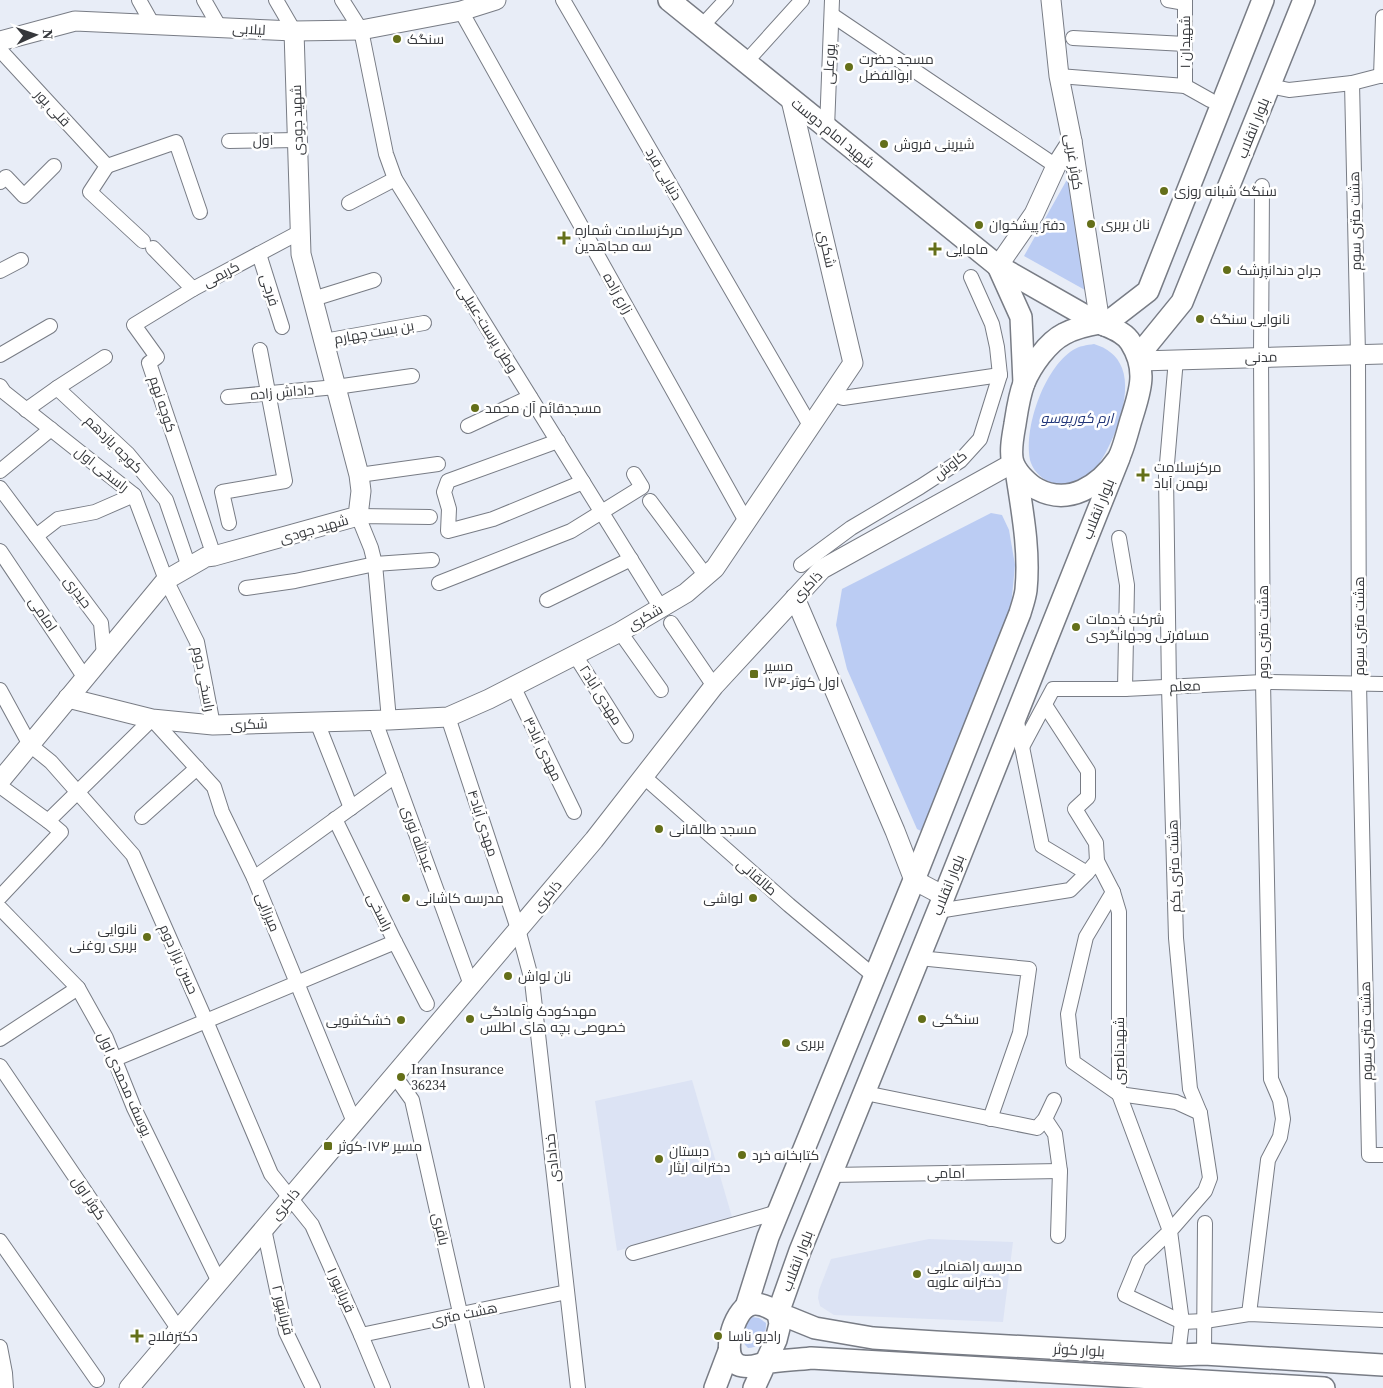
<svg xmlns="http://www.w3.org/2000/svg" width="1383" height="1388" font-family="'Source Serif 4',Cairo,serif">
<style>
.built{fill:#dce3f4}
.green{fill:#bbccf3}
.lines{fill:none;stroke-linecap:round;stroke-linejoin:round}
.street-casing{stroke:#787c85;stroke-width:16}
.secondary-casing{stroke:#787c85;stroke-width:21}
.primary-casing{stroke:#787c85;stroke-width:24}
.street{stroke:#fff;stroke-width:14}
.secondary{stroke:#fff;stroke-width:19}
.primary{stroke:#fff;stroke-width:21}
.poi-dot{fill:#646f19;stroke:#fff;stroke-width:2}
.labels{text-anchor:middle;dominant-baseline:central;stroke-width:5;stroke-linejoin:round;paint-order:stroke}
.street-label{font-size:14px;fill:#36383c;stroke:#fff}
.poi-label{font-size:14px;fill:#36383c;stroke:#fff;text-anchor:start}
.park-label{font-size:14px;font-style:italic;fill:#213679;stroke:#fff}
</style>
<rect width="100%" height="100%" fill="#e8edf7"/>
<g class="built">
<polygon points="692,1080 732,1217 617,1251 595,1101"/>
<polygon points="929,1239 1013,1242 1003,1322 834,1315 820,1306 818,1298 819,1290 831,1259"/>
</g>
<g class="green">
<polygon points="1069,176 1085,290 1024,256"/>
<path d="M1094,344C1107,348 1117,355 1122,368C1133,396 1113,445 1096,468C1093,472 1090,477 1086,479C1076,486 1064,486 1053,483C1044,481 1034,472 1031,463C1022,431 1044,368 1073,350C1079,346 1087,345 1094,344Z"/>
<polygon points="991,513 1002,515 1009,530 1015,565 1011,607 921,831 917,829 847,669 836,625 842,589"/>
<path d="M752,1317L759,1318L766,1323C766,1336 762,1348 748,1348C745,1345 744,1344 743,1341C740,1334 747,1321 752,1317Z"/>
</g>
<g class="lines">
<g class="street-casing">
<g id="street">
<polyline points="139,0 153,25"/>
<polyline points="204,0 220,28"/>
<polyline points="276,0 294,31"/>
<polyline points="342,0 361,30 386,154 395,179 661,608"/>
<polyline points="563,0 811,427"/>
<polyline points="1168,0 1185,3"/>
<polyline points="1185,0 1185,86 1210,100"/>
<polyline points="461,11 747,523"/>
<polyline points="832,15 1056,166"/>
<polyline points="702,26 726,0"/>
<polyline points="1073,38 1185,44"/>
<polyline points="0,50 107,166 90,192 143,241"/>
<polyline points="746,62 802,0"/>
<polyline points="1059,76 1185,86"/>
<polyline points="1381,76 1383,17"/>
<polyline points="1352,83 1358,355 1359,683 1369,1155 1383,1155"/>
<polyline points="1270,86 1289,90 1352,83 1383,75"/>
<polyline points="827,128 832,0"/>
<polyline points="229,141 297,140"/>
<polyline points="107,166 176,142 200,212"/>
<polyline points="0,182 6,177 24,196 54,166"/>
<polyline points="349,203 395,179"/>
<polyline points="153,248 193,289 300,232"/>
<polyline points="259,254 282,327"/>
<polyline points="0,271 21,260"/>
<polyline points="193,289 134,325 157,357 149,363 214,556"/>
<polyline points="313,299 374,280"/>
<polyline points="324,341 424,323"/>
<polyline points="0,355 50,326"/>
<polyline points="1176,359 1166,475 1169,687 1176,938 1190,1089 1200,1113 1210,1178 1205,1191 1170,1231 1182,1322 1178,1355"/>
<polyline points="0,386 4,392 134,495 166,580 197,642 213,725"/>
<polyline points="57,388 105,357"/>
<polyline points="832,394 843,398 1000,375"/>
<polyline points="228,397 336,387 412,376"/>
<polyline points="26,410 57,388 128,454 166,500 189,567"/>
<polyline points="468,426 530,397"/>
<polyline points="558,441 448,481 444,492 449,509 448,531 493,519 583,482"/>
<polyline points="0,471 51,429"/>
<polyline points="359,475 438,464"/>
<polyline points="0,488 101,623 104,655"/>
<polyline points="650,501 706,576"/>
<polyline points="229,523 222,492 285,481 260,350"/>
<polyline points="36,536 58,519 95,512 134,495"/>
<polyline points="1119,538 1127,585 1125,689"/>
<polyline points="0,551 85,678"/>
<polyline points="801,565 851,528 920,487 960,461 980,439 1000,375 997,347 992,324 971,277"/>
<polyline points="439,583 571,531 642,487 634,474"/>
<polyline points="246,588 295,581 375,564 432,560"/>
<polyline points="547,600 631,559"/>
<polyline points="671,623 714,686"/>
<polyline points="620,632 661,690"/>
<polyline points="575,655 626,736"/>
<polyline points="513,686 574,812"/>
<polyline points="0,690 30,745 51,762 133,855 206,1021 271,1174 312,1225 361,1335 383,1388"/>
<polyline points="1045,705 1088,771 1088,797 1075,809 1096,843 1097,861"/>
<polyline points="448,717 518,929 532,981 578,1388"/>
<polyline points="1016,717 1042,846 1087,873 1097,861 1113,892 1086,937 1068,1014 1073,1062 1119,1094 1176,1102 1200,1113"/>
<polyline points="389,720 375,564 371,548 358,516 430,517"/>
<polyline points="375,721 471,985"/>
<polyline points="317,722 351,808"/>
<polyline points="1022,747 1053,689 1125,689 1263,682 1383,684"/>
<polyline points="643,776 789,905 874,976"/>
<polyline points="0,786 48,821"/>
<polyline points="142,817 197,768"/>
<polyline points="335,819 395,942 427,1004"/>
<polyline points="254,878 395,776"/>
<polyline points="1113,892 1119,912 1119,1094 1170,1231 1139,1261 1125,1295 1182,1322 1205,1321 1249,1314 1383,1320"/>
<polyline points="0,897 61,832 48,821 152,719 214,787 222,812 254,878 354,1122"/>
<polyline points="0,908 78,988 106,1038 134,1108 219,1282"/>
<polyline points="938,911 1070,890 1087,873"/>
<polyline points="919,958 1029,969 1020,1033 990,1119"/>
<polyline points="0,1039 78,988"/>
<polyline points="115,1059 395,942"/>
<polyline points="0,1066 179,1330"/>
<polyline points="394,1075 412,1100 477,1388"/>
<polyline points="865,1093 1037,1128 1045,1119 1054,1100"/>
<polyline points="1045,1119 1055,1134 1060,1171 1058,1236"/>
<polyline points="831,1175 1060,1171"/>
<polyline points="264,1229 286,1332 313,1388"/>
<polyline points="0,1241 97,1380"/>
<polyline points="633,1253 778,1212"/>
<polyline points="1249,1314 1268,1160 1280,1137 1283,1119 1280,1100 1271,1079 1263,682 1261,357 1262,186"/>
<polyline points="361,1335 567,1292"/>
<polyline points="0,1347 5,1373 6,1388"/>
<polyline points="1204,1354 1205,1223"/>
</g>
</g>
<g class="secondary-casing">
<g id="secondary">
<polyline points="1051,0 1059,76 1072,141 1100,323"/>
<polyline points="0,41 75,21 294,31 361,30 461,11 496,0"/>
<polyline points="998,266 1034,214 1056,166 1072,141"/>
<polyline points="1140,361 1383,354"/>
<polyline points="795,598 895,831 914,880 944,896"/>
<polyline points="68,698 152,719 213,725 389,720 448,717 489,699 620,632 686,593 715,568 853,363 791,100"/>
<polyline points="0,781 166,580 206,557 214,556 358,516 361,491 359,475 301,254 294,31"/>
<polyline points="129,1388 594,840 714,686 822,569 1013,463"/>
</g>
</g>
<g class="primary-casing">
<g id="primary">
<polyline points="669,0 998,266 1098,323"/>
<polyline points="998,266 1021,317 1024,383"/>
<path d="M1100,323C1111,328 1125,332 1131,343C1148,370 1140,392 1131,420C1128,430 1123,451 1118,459C1099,486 1069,506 1037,489C1029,485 1018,474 1014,465C1009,455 1013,435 1015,424C1017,411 1019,396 1024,383C1031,366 1048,342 1064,334C1075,328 1088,325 1100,323Z"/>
<polyline points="1104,325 1148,291 1263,0"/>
<polyline points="1138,356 1182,302 1304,0"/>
<polyline points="1119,458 944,896 800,1251 778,1313 815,1328 873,1338 936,1342 1178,1355 1204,1354 1383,1365"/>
<path d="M746,1307L768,1237L914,880L1020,613C1022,606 1025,598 1026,590C1030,550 1022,510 1016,470"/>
<polyline points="715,1388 729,1351"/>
<path d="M754,1388L776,1340L780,1324L778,1313C769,1307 756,1300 746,1307C732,1317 719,1362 742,1366C752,1368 756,1365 765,1363C779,1360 796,1360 811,1358L1324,1388"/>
</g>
</g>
<use href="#street" class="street"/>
<use href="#secondary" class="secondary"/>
<use href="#primary" class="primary"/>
</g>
<g class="poi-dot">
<circle cx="397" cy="39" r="5"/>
<circle cx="849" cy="67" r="5"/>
<circle cx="884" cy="144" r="5"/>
<circle cx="1164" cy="191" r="5"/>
<circle cx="1091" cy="224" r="5"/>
<circle cx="979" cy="225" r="5"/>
<path d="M561.5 230.5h5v5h5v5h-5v5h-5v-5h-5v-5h5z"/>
<path d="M932.5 241.5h5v5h5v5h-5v5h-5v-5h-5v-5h5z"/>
<circle cx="1227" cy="270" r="5"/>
<circle cx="1200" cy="319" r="5"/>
<circle cx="475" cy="408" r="5"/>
<path d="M1140.5 467.5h5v5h5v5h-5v5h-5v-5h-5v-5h5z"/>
<circle cx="1076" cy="627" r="5"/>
<rect x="749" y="669" width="10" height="10" rx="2.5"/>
<circle cx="659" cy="829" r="5"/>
<circle cx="406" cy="898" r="5"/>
<circle cx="753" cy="898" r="5"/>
<circle cx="147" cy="937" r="5"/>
<circle cx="508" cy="976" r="5"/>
<circle cx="470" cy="1019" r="5"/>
<circle cx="922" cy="1019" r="5"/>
<circle cx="401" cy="1020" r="5"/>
<circle cx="786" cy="1043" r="5"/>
<circle cx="401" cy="1077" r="5"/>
<rect x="323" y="1141" width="10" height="10" rx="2.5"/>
<circle cx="742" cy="1155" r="5"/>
<circle cx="659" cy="1159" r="5"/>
<circle cx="917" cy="1274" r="5"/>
<path d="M134.5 1328.5h5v5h5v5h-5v5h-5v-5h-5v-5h5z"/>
<circle cx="718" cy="1336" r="5"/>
</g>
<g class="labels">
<g class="street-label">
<text transform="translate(249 29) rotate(3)">لیلابی</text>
<text transform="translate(1185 42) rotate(-90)">شهیدان ۱</text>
<text transform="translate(829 64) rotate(-87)">پورعلی</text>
<text transform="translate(53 108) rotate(47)">قلی پور</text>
<text transform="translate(297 120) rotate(-92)">شهید جودی</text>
<text transform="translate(1253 128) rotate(-68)">بلوار انقلاب</text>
<text transform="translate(833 133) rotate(39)">شهید امام دوست</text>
<text transform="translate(263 140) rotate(-1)">اول</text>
<text transform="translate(1074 162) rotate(81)">کوثر غربی</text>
<text transform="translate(664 174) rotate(60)">دنیایی فرد</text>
<text transform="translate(1355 221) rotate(-91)">هشت متری سوم</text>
<text transform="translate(827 249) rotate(77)">شکری</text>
<text transform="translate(221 274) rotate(-28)">کریمی</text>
<text transform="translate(270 290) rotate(73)">فرجی</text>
<text transform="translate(618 293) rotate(61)">زارع زاده</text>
<text transform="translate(488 329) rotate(58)">وطن پرست-عبیلی</text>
<text transform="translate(374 332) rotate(-10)">بن بست چهارم</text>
<text transform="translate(1261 357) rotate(-1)">مدنی</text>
<text transform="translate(282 392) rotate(-5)">داداش زاده</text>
<text transform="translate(163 404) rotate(72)">کوچه نهم</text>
<text transform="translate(114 444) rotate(45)">کوچه یازدهم</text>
<text transform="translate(950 465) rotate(-38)">کاوش</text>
<text transform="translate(102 469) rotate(38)">راسخی اول</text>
<text transform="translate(1098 509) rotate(-68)">بلوار انقلاب</text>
<text transform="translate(314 529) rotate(-16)">شهید جودی</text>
<text transform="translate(807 586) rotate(-46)">ذاکری</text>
<text transform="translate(78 592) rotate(53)">حیدری</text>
<text transform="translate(43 614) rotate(56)">امامی</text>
<text transform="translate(645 617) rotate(-30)">شکری</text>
<text transform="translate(1359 626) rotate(-90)">هشت متری سوم</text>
<text transform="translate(1263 632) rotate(-90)">هشت متری دوم</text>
<text transform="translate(204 679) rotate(79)">راسخی دوم</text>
<text transform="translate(1185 686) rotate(-3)">معلم</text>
<text transform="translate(601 695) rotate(58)">مهدی آباد۲</text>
<text transform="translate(249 724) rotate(-2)">شکری</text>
<text transform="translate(543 749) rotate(64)">مهدی آباد۳</text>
<text transform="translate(483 823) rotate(72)">مهدی آباد۴</text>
<text transform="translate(418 839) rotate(70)">عبدالله نوری</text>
<text transform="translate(1174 866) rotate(-92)">هشت متری یکم</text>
<text transform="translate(757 877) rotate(41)">طالقانی</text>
<text transform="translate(948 885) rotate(-68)">بلوار انقلاب</text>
<text transform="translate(547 896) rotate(-50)">ذاکری</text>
<text transform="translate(268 912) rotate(68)">میرزایی</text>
<text transform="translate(380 912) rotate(64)">راسخی</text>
<text transform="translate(179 959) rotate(66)">حسن بزاز دوم</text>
<text transform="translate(1366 1031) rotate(-91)">هشت متری سوم</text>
<text transform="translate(1119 1051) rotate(-90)">شهید‌ناصری</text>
<text transform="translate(125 1084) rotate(66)">یوسف محمدی اول</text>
<text transform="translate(552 1158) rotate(-96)">خدادادی</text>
<text transform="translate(946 1173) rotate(-1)">امامی</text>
<text transform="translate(89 1198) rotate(56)">کوثر اول</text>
<text transform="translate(285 1204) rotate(-50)">ذاکری</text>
<text transform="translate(441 1229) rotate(77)">باقری</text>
<text transform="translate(797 1261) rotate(-69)">بلوار انقلاب</text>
<text transform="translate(341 1290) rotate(66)">قربانپور ۱</text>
<text transform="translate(283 1310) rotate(76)">قربانپور ۲</text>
<text transform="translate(464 1314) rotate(-12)">هشت متری</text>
<text transform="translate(1079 1350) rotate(3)">بلوار کوثر</text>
</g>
<g class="poi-label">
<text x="407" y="39">سنگک</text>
<text x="859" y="59">مسجد حضرت<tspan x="859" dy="16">ابوالفضل</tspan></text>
<text x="894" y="144">شیرینی فروش</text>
<text x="1174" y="191">سنگک شبانه روزی</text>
<text x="1101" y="224">نان بربری</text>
<text x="989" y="225">دفتر پیشخوان</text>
<text x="575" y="230">مرکزسلامت شماره<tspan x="575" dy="16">سه مجاهدین</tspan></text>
<text x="946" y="249">مامایی</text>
<text x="1237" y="270">جراح دندانپزشک</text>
<text x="1210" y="319">نانوایی سنگک</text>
<text x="485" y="408">مسجدقائم آل محمد</text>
<text x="1154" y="467">مرکزسلامت<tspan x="1154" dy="16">بهمن آباد</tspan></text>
<text x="1086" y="619">شرکت خدمات<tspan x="1086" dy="16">مسافرتی وجهانگردی</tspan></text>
<text x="764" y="666">مسیر<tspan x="764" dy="16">۱۷۴-اول کوثر</tspan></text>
<text x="669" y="829">مسجد طالقانی</text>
<text x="416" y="898">مدرسه کاشانی</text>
<text x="743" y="898" text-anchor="end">لواشی</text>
<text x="137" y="929" text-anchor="end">نانوایی<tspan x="137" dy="16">بربری روغنی</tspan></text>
<text x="518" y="976">نان لواش</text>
<text x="480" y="1011">مهدکودک وآمادگی<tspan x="480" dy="16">خصوصی بچه های اطلس</tspan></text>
<text x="932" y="1019">سنگکی</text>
<text x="391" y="1020" text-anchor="end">خشکشویی</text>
<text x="796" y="1043">بربری</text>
<text x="411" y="1069">Iran Insurance<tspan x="411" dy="16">36234</tspan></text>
<text x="338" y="1146">مسیر ۱۷۴-کوثر</text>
<text x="669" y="1151">دبستان<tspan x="669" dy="16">دخترانه ایثار</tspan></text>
<text x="752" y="1155">کتابخانه خرد</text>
<text x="927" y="1266">مدرسه راهنمایی<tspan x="927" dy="16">دخترانه علویه</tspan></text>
<text x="148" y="1336">دکترفلاح</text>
<text x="728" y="1336">رادیو ناسا</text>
</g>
<g class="park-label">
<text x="1077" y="418">ارم کورپوسو</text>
</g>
</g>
<g transform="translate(35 35) rotate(87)" stroke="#ffffff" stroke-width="4" paint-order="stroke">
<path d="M0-4L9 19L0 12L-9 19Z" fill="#36383c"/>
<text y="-8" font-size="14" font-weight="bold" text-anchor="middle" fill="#36383c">N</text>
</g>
</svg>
